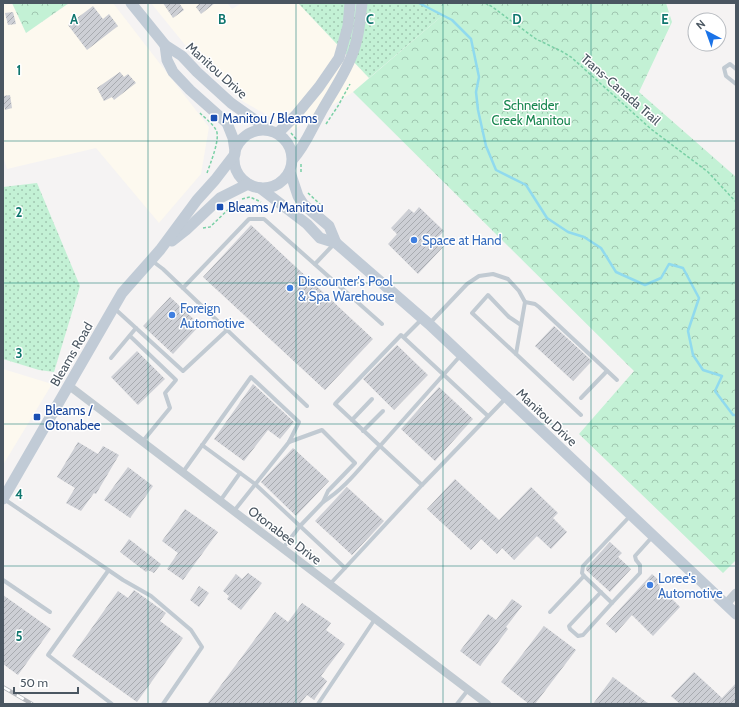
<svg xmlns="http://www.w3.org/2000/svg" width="739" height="707" font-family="Cabin,sans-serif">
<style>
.commercial{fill:#fdf9ef}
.grass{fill:url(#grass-dots)}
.forest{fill:url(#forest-crowns)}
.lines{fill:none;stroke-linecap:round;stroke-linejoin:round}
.stream{stroke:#90daee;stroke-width:2.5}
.building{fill:url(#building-hatch)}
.path{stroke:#7ad0a6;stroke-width:1.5;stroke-dasharray:3 2;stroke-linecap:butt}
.service{stroke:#c1cad2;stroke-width:4}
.minor{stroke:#c1cad2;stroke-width:8}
.tertiary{stroke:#c1cad2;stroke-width:9}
.secondary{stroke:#c1cbd6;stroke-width:11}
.rail-casing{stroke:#b5b8bd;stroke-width:4}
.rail{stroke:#fff;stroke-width:2.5;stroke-dasharray:8;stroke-linecap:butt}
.grid{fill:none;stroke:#0f766e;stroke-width:1;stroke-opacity:0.55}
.transit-dot{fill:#1a4fb4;stroke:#fff;stroke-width:1.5}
.shop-dot{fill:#3f7fe0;stroke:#fff;stroke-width:1.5}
.labels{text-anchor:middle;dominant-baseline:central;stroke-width:3;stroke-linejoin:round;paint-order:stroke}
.street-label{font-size:13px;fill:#4a5661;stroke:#fff}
.park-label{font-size:13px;fill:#17864f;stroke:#fff}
.transit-label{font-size:13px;fill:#164399;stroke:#fff;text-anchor:start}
.shop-label{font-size:13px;fill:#366cbe;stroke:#fff;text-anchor:start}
.grid-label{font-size:13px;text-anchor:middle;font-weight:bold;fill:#0f766e;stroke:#fff;stroke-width:3;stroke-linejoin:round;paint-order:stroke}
</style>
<defs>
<pattern id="grass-dots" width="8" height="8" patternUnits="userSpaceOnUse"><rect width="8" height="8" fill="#c3f1d5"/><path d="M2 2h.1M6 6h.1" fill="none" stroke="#a0c6b0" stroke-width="1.8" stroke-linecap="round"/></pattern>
<pattern id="forest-crowns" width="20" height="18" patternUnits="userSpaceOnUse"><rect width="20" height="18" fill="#c3f1d5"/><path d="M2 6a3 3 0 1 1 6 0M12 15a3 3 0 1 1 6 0" fill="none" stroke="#a0c6b0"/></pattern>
<pattern id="building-hatch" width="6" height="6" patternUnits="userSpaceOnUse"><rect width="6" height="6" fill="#cdcfd5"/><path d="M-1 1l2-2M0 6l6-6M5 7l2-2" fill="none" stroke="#a8abb0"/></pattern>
</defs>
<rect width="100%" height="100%" fill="#f5f3f3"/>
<g class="commercial">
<polygon points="3,3 12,3 26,33 69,3 113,3 209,127 201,174 159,223 96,148 7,169 3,156"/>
<polygon points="151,3 227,3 232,9 242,3 298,3 369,78 353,92 293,130 244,102 199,62"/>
<polygon points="3,369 52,384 3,465"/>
</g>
<g class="grass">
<polygon points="298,3 419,3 443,15 369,78"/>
<polygon points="37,183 80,286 54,372 39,370 3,359 3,187"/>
</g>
<g class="forest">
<polygon points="12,3 69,3 26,33"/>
<polygon points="419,3 666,3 672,22 639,92 736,177 736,560 723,573 579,434 634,371 353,92 443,15"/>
</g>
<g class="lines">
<polyline class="stream" points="419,3 452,20 471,39 479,77 476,92 478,110 486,146 496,170 526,185 547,218 568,232 584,237 601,248 616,272 645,285 661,278 669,264 683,268 699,298 688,331 693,355 703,370 722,376 715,391 733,415 736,415"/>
</g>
<g class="building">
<polygon points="163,3 179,3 184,10 173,18"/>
<polygon points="200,3 215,3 201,14 196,7"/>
<polygon points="93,6 103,19 109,14 118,26 87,50 68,25"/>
<polygon points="13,12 16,24 8,25 5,13"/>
<polygon points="120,72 124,77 128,74 136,83 114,100 112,97 104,101 97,88"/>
<polygon points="10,95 12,108 5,110 4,106 3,106 3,96"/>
<polygon points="419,207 444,231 437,238 445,245 418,274 388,244 397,234 391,228 409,209 414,213"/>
<polygon points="251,225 373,339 325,390 203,277"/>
<polygon points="170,297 200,325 173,354 143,326"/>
<polygon points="554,326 592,361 573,381 535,346"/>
<polygon points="397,345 428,375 394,410 363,379"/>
<polygon points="137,351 165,379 138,405 111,377"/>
<polygon points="253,384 294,422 280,439 268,430 244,461 214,439"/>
<polygon points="439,387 473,419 435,461 401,429"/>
<polygon points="78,442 98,454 103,446 119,455 96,494 94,493 81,511 66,503 75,488 57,477"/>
<polygon points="293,448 329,481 296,516 261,482"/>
<polygon points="128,467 153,486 130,518 104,500"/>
<polygon points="455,479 499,520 531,487 558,513 553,518 567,532 551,549 537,536 514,560 502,548 497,554 481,539 471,550 427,509"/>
<polygon points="347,487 384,521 352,555 315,521"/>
<polygon points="185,509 218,532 183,580 167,569 178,553 162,541"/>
<polygon points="129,539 161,564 154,573 148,570 146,572 120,552"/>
<polygon points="610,542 622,553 618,557 631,569 610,592 586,570 586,568"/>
<polygon points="248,573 262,583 241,610 227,599 229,596 223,591 236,574 242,579"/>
<polygon points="652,574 662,583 659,586 680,607 653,636 632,615 616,633 606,624"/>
<polygon points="199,586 209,593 199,607 190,600"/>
<polygon points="134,590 166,613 160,621 183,638 137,702 72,656 118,591 128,598"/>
<polygon points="3,595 51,629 18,675 3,664"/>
<polygon points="512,599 522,606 506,627 508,629 480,666 460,651 488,614 496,620"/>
<polygon points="302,603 331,623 326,630 345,644 321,676 327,681 314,700 307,695 300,704 207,704 275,612 288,622"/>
<polygon points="544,626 576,650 535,704 529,704 501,682"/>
<polygon points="694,672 722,698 736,683 736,704 680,704 671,696"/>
<polygon points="613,677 649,704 593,704"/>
</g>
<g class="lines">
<g class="path">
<polyline points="485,3 491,6 536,39 561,51 571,57 651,129 708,172 736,202"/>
<path d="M200,113C205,118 213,124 216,130C221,138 210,164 207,173"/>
<polyline points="326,124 338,106 350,84"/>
<polyline points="291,133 296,139"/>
<polyline points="301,172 301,164"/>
<polyline points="308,193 323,207"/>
<polyline points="242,199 250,197 261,202"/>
<polyline points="203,228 210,227 237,201"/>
</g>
<g class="service">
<polyline points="736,69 730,64 724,68 726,76 736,84"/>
<polyline points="151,260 163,269 307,406"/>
<polyline points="315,264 334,244"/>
<polyline points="183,288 249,219 264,219 382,324"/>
<polyline points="525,302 535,304 539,307 617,380"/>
<polyline points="114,308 183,371 227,330"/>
<polyline points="429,324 467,284 479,276 493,274 508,279 519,291 525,302 516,354 581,415"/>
<polyline points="130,336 176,380 165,393 170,408 143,441"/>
<polyline points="404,337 422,319"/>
<polyline points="516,354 472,313 488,295 509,317 521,325"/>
<polyline points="461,355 380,446 422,485 506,398"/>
<polyline points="111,358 136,328"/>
<polyline points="581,398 607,371"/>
<polyline points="352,420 372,399"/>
<polyline points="363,431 383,411"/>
<polyline points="202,445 255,484 345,568 422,485"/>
<polyline points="183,472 251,377 299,422 289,442"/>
<polyline points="4,499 123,580 151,596 191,630 202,647 163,704"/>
<polyline points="220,501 240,473"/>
<path d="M323,502C346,488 362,465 380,446L335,404L401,335L488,416"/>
<polyline points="234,511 289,442 322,430 355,463 328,491 323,502 300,526 283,548"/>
<polyline points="631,515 583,566 582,573 584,576 612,603 640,573 640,565 636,560 635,556 653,536"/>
<polyline points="108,571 48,655 112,704"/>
<polyline points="3,580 50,612"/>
<polyline points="330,584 345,568"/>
<polyline points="601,592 569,626 570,629 578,636 583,635 612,603"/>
<polyline points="550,612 584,576"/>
<polyline points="318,704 375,619"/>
<polyline points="457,704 468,690"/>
</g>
<polyline class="minor" points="68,385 487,704"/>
<polyline class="tertiary" points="726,604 736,593"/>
<g class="secondary">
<polyline points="131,3 165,45 182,56 197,72 231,103 269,130"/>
<polyline points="165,45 167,60 173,72 190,90 227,123 233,138 235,151"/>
<circle cx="263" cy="159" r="29"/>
<polyline points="278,133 296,115 319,87 339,58 348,26 350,3"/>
<path d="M293,159C305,146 311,130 320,114C331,94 344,76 352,55C359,38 360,20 362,3"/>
<polyline points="290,172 298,196 303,204 329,226 336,243"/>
<polyline points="260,188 307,224 320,238 336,243 429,324 736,614"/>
<polyline points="172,241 186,230 220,198 248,184"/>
<polyline points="3,499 122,293 160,250 197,200 215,180 235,154"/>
</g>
<g class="rail-casing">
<polyline id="rail" points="3,687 32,704"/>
</g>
<use href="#rail" class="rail"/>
</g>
<path class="grid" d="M148,3V704M296,3V704M443,3V704M591,3V704M3,141H736M3,283H736M3,424H736M3,566H736"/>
<g class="transit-dot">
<rect x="210" y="114" width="8" height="8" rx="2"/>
<rect x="216" y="203" width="8" height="8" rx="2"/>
<rect x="33" y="413" width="8" height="8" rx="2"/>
</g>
<g class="shop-dot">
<circle cx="414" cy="240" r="4"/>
<circle cx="290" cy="288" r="4"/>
<circle cx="172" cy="315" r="4"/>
<circle cx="650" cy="585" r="4"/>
</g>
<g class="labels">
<g class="street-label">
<text transform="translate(217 70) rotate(42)">Manitou Drive</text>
<text transform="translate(621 89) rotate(41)">Trans-Canada Trail</text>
<text transform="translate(71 354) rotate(-60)">Bleams Road</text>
<text transform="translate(547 417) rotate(43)">Manitou Drive</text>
<text transform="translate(285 535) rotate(37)">Otonabee Drive</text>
</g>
<g class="park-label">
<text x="531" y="105">Schneider<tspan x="531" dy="15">Creek Manitou</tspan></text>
</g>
<g class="transit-label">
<text x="222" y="118">Manitou / Bleams</text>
<text x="228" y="207">Bleams / Manitou</text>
<text x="45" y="410">Bleams /<tspan x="45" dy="15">Otonabee</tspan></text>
</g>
<g class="shop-label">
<text x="422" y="240">Space at Hand</text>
<text x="298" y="281">Discounter's Pool<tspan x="298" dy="15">&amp; Spa Warehouse</tspan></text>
<text x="180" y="308">Foreign<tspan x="180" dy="15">Automotive</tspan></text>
<text x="658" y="578">Loree's<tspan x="658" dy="15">Automotive</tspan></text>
</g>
</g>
<g class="grid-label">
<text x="74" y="24">A</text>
<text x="222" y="24">B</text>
<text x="370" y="24">C</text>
<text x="517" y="24">D</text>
<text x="665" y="24">E</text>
<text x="19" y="75">1</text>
<text x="19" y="217">2</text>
<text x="19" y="358">3</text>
<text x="19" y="499">4</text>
<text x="19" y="641">5</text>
</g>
<rect width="739" height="707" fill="none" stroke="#4a5661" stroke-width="8"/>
<g transform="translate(707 32) rotate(319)"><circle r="19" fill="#ffffff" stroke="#b7bbc0"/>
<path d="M0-3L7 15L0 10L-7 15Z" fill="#1a73e8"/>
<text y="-6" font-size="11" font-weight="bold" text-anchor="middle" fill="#4a5661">N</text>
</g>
<path d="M14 687v6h64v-6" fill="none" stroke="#4a5661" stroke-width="2"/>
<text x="20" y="687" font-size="12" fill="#4a5661" stroke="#ffffff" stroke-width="3" paint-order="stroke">50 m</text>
</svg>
